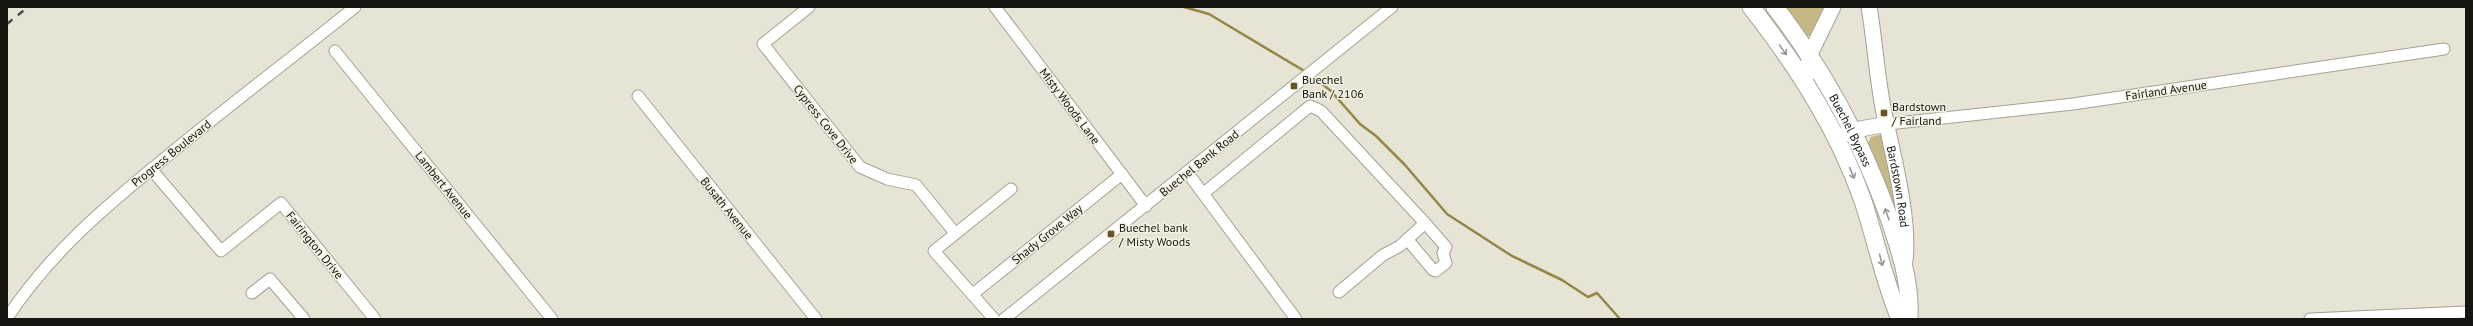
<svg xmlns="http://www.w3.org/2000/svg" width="2473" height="326" font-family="'PT Sans',sans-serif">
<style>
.green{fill:#c4b985}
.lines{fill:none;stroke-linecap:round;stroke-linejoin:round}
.stream{stroke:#948645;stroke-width:2.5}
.minor-casing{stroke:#a4a193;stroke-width:13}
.secondary-casing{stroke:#a4a193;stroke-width:17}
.primary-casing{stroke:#a4a193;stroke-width:19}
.minor{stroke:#fff;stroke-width:11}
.secondary{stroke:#fff;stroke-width:15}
.primary{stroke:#fff;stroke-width:17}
.rail{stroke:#504f47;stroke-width:2.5;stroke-dasharray:7 7;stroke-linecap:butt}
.oneway{stroke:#969693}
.poi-dot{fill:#625724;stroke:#f4f1e3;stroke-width:1.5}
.labels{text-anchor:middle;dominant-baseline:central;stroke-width:3;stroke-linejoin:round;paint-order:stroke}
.poi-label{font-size:12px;fill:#161510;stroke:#f4f1e3;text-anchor:start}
.street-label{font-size:12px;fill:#161510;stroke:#f4f1e3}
</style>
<rect width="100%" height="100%" fill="#e7e4d6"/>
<g class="green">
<polygon points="1783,7 1829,7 1812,36 1805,36"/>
<polygon points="1883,134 1898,209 1896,215 1867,146 1871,137"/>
</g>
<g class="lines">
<g class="stream">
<polyline points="1184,7 1209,14 1306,72"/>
<polyline points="1312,76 1331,91 1360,124 1376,136 1405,165 1447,214 1512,256 1562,280 1588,297 1597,293 1620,319"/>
</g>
<g class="minor-casing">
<g id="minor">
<polyline points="809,7 763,44 860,167 887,179 916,185 955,233"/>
<polyline points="995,7 1146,206"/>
<polyline points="335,51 552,319"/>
<polyline points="638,96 816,319"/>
<polyline points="1888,124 2073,104 2444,49"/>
<polyline points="151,169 221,251 281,203 375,319"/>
<polyline points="1187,172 1296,319"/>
<polyline points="1204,193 1310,106 1321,111 1425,223 1400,246 1383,255 1339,292"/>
<polyline points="1407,239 1433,270 1436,271 1446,263 1443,253 1446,247 1425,223"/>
<polyline points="252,293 270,279 304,319"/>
<polyline points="973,294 1122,174"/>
<path d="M7,318C51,252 105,207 165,158C228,106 292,58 355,7"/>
<polyline points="994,319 934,251 1011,189"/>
<polyline points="1004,319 1392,7"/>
<polyline points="2310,319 2466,312"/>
</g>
</g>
<g class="secondary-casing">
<g id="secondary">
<path id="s1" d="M1869,7C1875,42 1877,78 1884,113C1893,155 1910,219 1905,261"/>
<polyline points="1805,82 1810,54 1833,7"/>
<polyline points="1842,135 1860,129 1888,124"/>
</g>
</g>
<g class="primary-casing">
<g id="primary">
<path d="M1751,7C1797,66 1838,129 1863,201C1876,240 1884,281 1900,319"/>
<path id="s2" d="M1775,7C1824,71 1861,139 1888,215C1900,250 1911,282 1909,319"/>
</g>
</g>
<use href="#minor" class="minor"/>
<use href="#secondary" class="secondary"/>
<use href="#primary" class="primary"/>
<polyline class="rail" points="7,24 28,7"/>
</g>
<defs><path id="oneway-shaft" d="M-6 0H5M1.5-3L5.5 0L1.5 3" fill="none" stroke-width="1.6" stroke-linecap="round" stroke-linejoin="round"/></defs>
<g class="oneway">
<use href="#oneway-shaft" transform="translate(1783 50) rotate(55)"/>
<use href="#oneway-shaft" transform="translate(1852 173) rotate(67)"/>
<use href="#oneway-shaft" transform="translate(1887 214) rotate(-109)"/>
<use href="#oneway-shaft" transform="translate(1881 260) rotate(76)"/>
</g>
<g class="poi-dot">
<rect x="1290" y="82" width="8" height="8" rx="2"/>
<rect x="1880" y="109" width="8" height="8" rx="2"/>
<rect x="1107" y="230" width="8" height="8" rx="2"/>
</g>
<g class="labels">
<g class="poi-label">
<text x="1302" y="79">Buechel<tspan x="1302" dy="14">Bank / 2106</tspan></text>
<text x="1892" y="106">Bardstown<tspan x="1892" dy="14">/ Fairland</tspan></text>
<text x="1119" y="227">Buechel bank<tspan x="1119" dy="14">/ Misty Woods</tspan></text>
</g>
<g class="street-label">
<text transform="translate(2166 90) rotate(-8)">Fairland Avenue</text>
<text transform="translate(1070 106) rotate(53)">Misty Woods Lane</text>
<text transform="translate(826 124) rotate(52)">Cypress Cove Drive</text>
<text stroke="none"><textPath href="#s2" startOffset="145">Buechel Bypass</textPath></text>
<text transform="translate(171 153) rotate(-39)">Progress Boulevard</text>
<text transform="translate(1199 163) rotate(-39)">Buechel Bank Road</text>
<text transform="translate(444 185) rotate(51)">Lambert Avenue</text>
<text stroke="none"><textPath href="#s1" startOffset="182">Bardstown Road</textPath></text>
<text transform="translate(727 208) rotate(51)">Busath Avenue</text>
<text transform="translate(1047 234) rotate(-39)">Shady Grove Way</text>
<text transform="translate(315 245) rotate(51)">Fairington Drive</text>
</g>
</g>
<rect width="2473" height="326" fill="none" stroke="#161510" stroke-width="16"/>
</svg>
